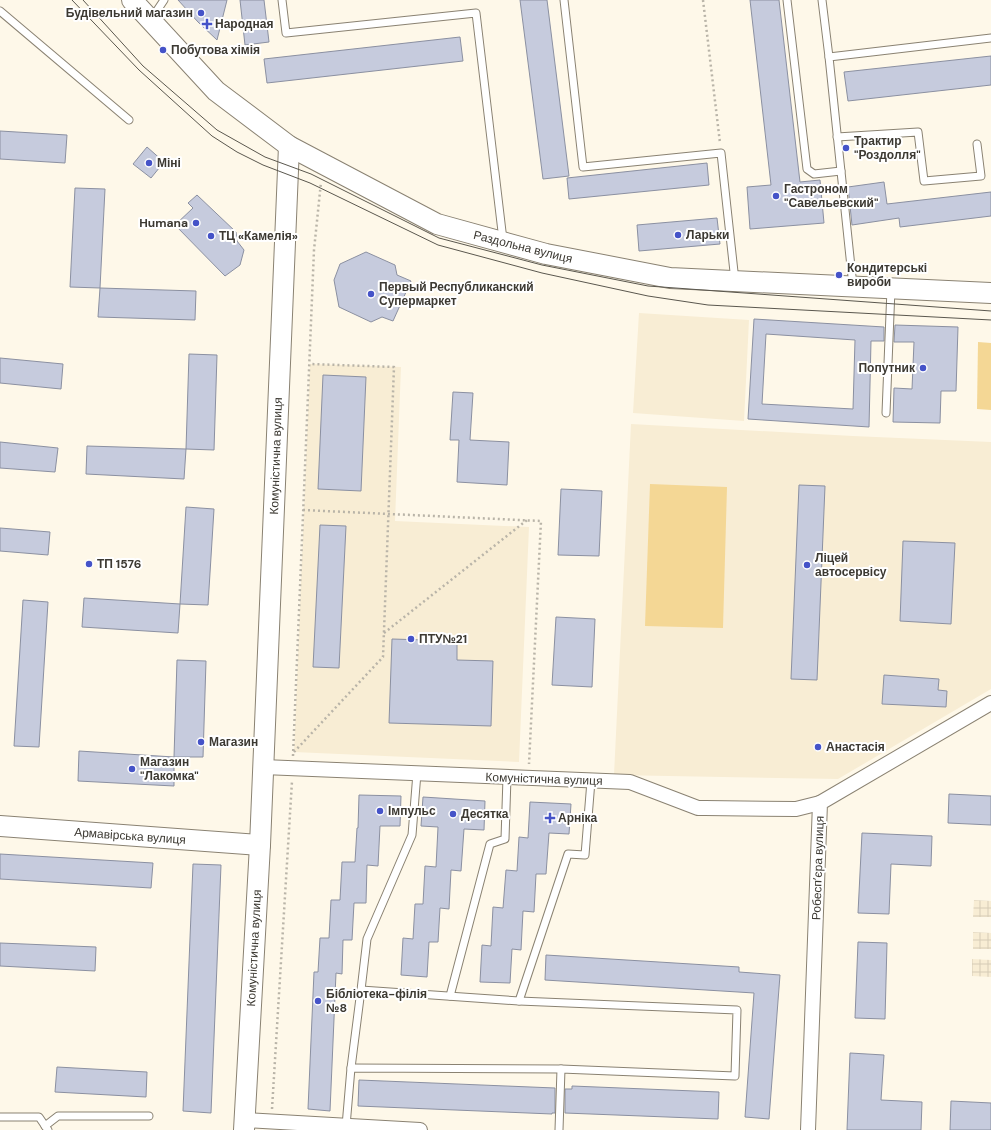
<svg xmlns="http://www.w3.org/2000/svg" width="991" height="1130" font-family="'DM Sans',sans-serif">
<style>
.built{fill:#f8edd4}
.industrial{fill:url(#industrial-grid)}
.pitch{fill:#f4d795}
.building{fill:#c6cbdd;stroke:#8b90a1;fill-rule:evenodd}
.lines{fill:none;stroke-linecap:round;stroke-linejoin:round}
.lane-casing{stroke:#8a8272;stroke-width:9}
.street-casing{stroke:#8a8272;stroke-width:16}
.secondary-casing{stroke:#8a8272;stroke-width:22}
.path{stroke:#b9b4a8;stroke-width:2.5;stroke-dasharray:2 3;stroke-linecap:butt}
.lane{stroke:#fff;stroke-width:7}
.street{stroke:#fff;stroke-width:14}
.secondary{stroke:#fff;stroke-width:20}
.tram{stroke:#5a574e;stroke-width:1}
.poi-dot{fill:#4553c8;stroke:#fff;stroke-width:1.5}
.labels{text-anchor:middle;dominant-baseline:central;stroke-width:4;stroke-linejoin:round;paint-order:stroke}
.poi-label{font-size:12px;font-weight:bold;fill:#3c3932;stroke:#fff;text-anchor:start}
.street-label{font-size:12px;fill:#3c3932;stroke:#fff}
</style>
<defs>
<pattern id="industrial-grid" width="8" height="8" patternUnits="userSpaceOnUse"><rect width="8" height="8" fill="#f8edd4"/><path d="M0 4h8M4 0v8" fill="none" stroke="#d6ccb6"/></pattern>
</defs>
<rect width="100%" height="100%" fill="#fef8e9"/>
<g class="built">
<polygon points="639,313 749,320 744,421 633,413"/>
<polygon points="310,364 401,367 395,521 529,527 519,762 294,752"/>
<polygon points="631,424 853,436 991,442 991,689 838,779 614,775"/>
</g>
<g class="industrial">
<polygon points="974,900 991,901 991,917 973,917"/>
<polygon points="973,932 991,933 991,949 973,949"/>
<polygon points="972,959 991,960 991,977 972,976"/>
</g>
<g class="pitch">
<polygon points="978,342 991,343 991,410 977,409"/>
<polygon points="650,484 727,487 723,628 645,626"/>
</g>
<g class="building">
<polygon points="178,0 227,0 217,40 198,22"/>
<polygon points="240,0 264,0 269,42 245,45"/>
<polygon points="520,0 547,0 569,176 543,179"/>
<polygon points="750,0 779,0 800,182 820,180 824,223 750,229 747,187 771,185"/>
<polygon points="460,37 463,61 267,83 264,59"/>
<polygon points="991,56 991,85 848,101 844,72"/>
<polygon points="0,131 67,135 65,163 0,159"/>
<polygon points="147,147 164,162 151,178 133,164"/>
<polygon points="707,163 709,185 569,199 567,178"/>
<polygon points="884,182 887,204 991,192 991,216 900,227 899,218 852,225 848,187"/>
<polygon points="75,188 105,189 100,288 70,287"/>
<polygon points="197,195 236,232 237,241 244,250 240,265 225,276 175,225 193,208 188,203"/>
<polygon points="717,218 720,244 639,251 637,225"/>
<polygon points="366,252 395,265 397,275 411,281 393,321 382,317 371,322 339,307 334,280 340,264"/>
<polygon points="100,288 196,291 195,320 98,317"/>
<path d="M754,319L884,327V341H871L869,427L748,419ZM766,334L855,340L853,409L762,404Z"/>
<polygon points="895,325 958,327 956,391 941,391 940,423 893,422 894,388 912,389 914,342 894,342"/>
<polygon points="189,354 217,355 214,450 186,449"/>
<polygon points="0,358 63,364 61,389 0,383"/>
<polygon points="323,375 366,377 361,491 318,489"/>
<polygon points="453,392 473,393 470,440 509,442 507,485 457,482 459,440 450,440"/>
<polygon points="0,442 58,448 55,472 0,468"/>
<polygon points="87,446 186,449 184,479 86,474"/>
<polygon points="799,485 825,486 817,680 791,679"/>
<polygon points="561,489 602,491 599,556 558,555"/>
<polygon points="186,507 214,509 208,605 180,604"/>
<polygon points="320,525 346,526 339,668 313,667"/>
<polygon points="0,528 50,532 48,555 0,551"/>
<polygon points="903,541 955,543 951,624 900,621"/>
<polygon points="84,598 180,604 178,633 82,627"/>
<polygon points="23,600 48,602 39,747 14,746"/>
<polygon points="556,617 595,619 592,687 552,685"/>
<polygon points="392,639 457,641 457,660 493,661 491,726 389,723"/>
<polygon points="177,660 206,661 203,757 174,757"/>
<polygon points="884,675 939,679 938,690 947,691 946,707 882,704"/>
<polygon points="79,751 174,757 174,786 78,781"/>
<polygon points="949,794 991,796 991,825 948,823"/>
<polygon points="359,795 401,796 400,826 380,826 378,866 367,865 366,903 354,903 352,940 343,940 342,974 336,973 330,1111 308,1109 314,972 318,972 320,938 329,938 331,900 340,900 342,862 355,862 357,828 358,828"/>
<polygon points="423,797 485,801 484,830 464,829 461,871 451,870 449,909 440,908 438,942 429,942 427,977 401,975 403,938 413,939 415,904 423,904 425,866 436,867 438,827 421,826"/>
<polygon points="530,802 571,804 569,834 549,833 546,874 536,874 534,912 523,911 521,950 512,949 510,983 480,982 482,945 491,946 493,907 503,908 506,870 517,871 519,837 528,838"/>
<polygon points="862,833 932,836 931,866 891,864 889,914 858,913"/>
<polygon points="0,854 153,863 151,888 0,879"/>
<polygon points="193,864 221,865 211,1113 183,1111"/>
<polygon points="858,942 887,943 885,1019 855,1018"/>
<polygon points="0,943 96,947 95,971 0,966"/>
<polygon points="546,955 739,967 739,972 780,975 769,1119 745,1117 754,993 545,980"/>
<polygon points="850,1053 884,1055 881,1100 922,1102 921,1130 847,1130"/>
<polygon points="57,1067 147,1072 146,1097 55,1092"/>
<polygon points="359,1080 555,1088 555,1113 552,1113 552,1114 358,1106"/>
<polygon points="572,1086 719,1092 718,1119 565,1113 565,1089 572,1089"/>
<polygon points="951,1101 991,1103 991,1130 950,1130"/>
</g>
<g class="lines">
<g class="lane-casing">
<g id="lane">
<polyline points="282,0 286,33 476,13 503,240"/>
<polyline points="564,0 583,167 721,153 735,281"/>
<polyline points="787,0 807,169 814,174 841,171"/>
<polyline points="822,0 829,57"/>
<polyline points="0,11 129,120"/>
<polyline points="152,18 164,0"/>
<polyline points="837,137 918,132 924,181 981,176 977,144"/>
<polyline points="853,286 829,57 991,38"/>
<polyline points="886,413 891,289"/>
<polyline points="361,990 367,939 412,835 417,773"/>
<polyline points="450,996 490,844 505,839 507,777"/>
<polyline points="351,1068 361,990 519,1001"/>
<polyline points="0,1117 39,1117 48,1130"/>
<polyline points="45,1126 58,1116 149,1116"/>
<polyline points="346,1126 351,1068 561,1069"/>
<polyline points="559,1130 561,1069 735,1076 737,1010 519,1001 568,854 585,855 591,781"/>
</g>
</g>
<g class="street-casing">
<g id="street">
<polyline points="263,767 630,782 698,808 705,808 796,809 820,803"/>
<polyline points="245,1120 420,1130"/>
<polyline points="808,1130 820,803 991,703"/>
</g>
</g>
<g class="secondary-casing">
<g id="secondary">
<polyline points="132,0 216,91 289,146 437,224 546,254 670,278 991,293"/>
<polyline points="0,826 260,845"/>
<polyline points="244,1130 260,845 289,146"/>
</g>
</g>
<g class="path">
<polyline points="703,0 720,143"/>
<polyline points="303,510 541,521 529,764"/>
<polyline points="384,633 527,520"/>
<polyline points="294,752 383,657 394,367 310,364"/>
<polyline points="293,756 314,250 321,182"/>
<polyline points="272,1109 292,781"/>
</g>
<use href="#lane" class="lane"/>
<use href="#street" class="street"/>
<use href="#secondary" class="secondary"/>
<g class="tram">
<polyline points="72,0 139,70 212,136 237,152 263,165 310,183 438,245 542,273 648,296 708,305 991,320"/>
<polyline points="83,0 143,66 217,130 265,157 311,174 439,238 542,265 648,286 991,311"/>
</g>
</g>
<g class="poi-dot">
<circle cx="201" cy="13" r="4"/>
<path d="M205 18h4v4h4v4h-4v4h-4v-4h-4v-4h4z"/>
<circle cx="163" cy="50" r="4"/>
<circle cx="846" cy="148" r="4"/>
<circle cx="149" cy="163" r="4"/>
<circle cx="776" cy="196" r="4"/>
<circle cx="196" cy="223" r="4"/>
<circle cx="678" cy="235" r="4"/>
<circle cx="211" cy="236" r="4"/>
<circle cx="839" cy="275" r="4"/>
<circle cx="371" cy="294" r="4"/>
<circle cx="923" cy="368" r="4"/>
<circle cx="89" cy="564" r="4"/>
<circle cx="807" cy="565" r="4"/>
<circle cx="411" cy="639" r="4"/>
<circle cx="201" cy="742" r="4"/>
<circle cx="818" cy="747" r="4"/>
<circle cx="132" cy="769" r="4"/>
<circle cx="380" cy="811" r="4"/>
<circle cx="453" cy="814" r="4"/>
<path d="M548 812h4v4h4v4h-4v4h-4v-4h-4v-4h4z"/>
<circle cx="318" cy="1001" r="4"/>
</g>
<g class="labels">
<g class="poi-label">
<text x="193" y="13" text-anchor="end">Будівельний магазин</text>
<text x="215" y="24">Народная</text>
<text x="171" y="50">Побутова хімія</text>
<text x="854" y="141">Трактир<tspan x="854" dy="14">"Роздолля"</tspan></text>
<text x="157" y="163">Міні</text>
<text x="784" y="189">Гастроном<tspan x="784" dy="14">"Савельевский"</tspan></text>
<text x="188" y="223" text-anchor="end">Humana</text>
<text x="686" y="235">Ларьки</text>
<text x="219" y="236">ТЦ «Камелія»</text>
<text x="847" y="268">Кондитерські<tspan x="847" dy="14">вироби</tspan></text>
<text x="379" y="287">Первый Республиканский<tspan x="379" dy="14">Супермаркет</tspan></text>
<text x="915" y="368" text-anchor="end">Попутник</text>
<text x="815" y="558">Ліцей<tspan x="815" dy="14">автосервісу</tspan></text>
<text x="97" y="564">ТП 1576</text>
<text x="419" y="639">ПТУ№21</text>
<text x="209" y="742">Магазин</text>
<text x="826" y="747">Анастасія</text>
<text x="140" y="762">Магазин<tspan x="140" dy="14">"Лакомка"</tspan></text>
<text x="388" y="811">Імпульс</text>
<text x="461" y="814">Десятка</text>
<text x="558" y="818">Арніка</text>
<text x="326" y="994">Бібліотека-філія<tspan x="326" dy="14">№8</tspan></text>
</g>
<g class="street-label">
<text transform="translate(523 247) rotate(14)">Раздольна вулиця</text>
<text transform="translate(276 456) rotate(-88)">Комуністична вулиця</text>
<text transform="translate(544 779) rotate(2)">Комуністична вулиця</text>
<text transform="translate(130 836) rotate(4)">Армавірська вулиця</text>
<text transform="translate(818 868) rotate(-88)">Робесп’єра вулиця</text>
<text transform="translate(254 948) rotate(-87)">Комуністична вулиця</text>
</g>
</g>
</svg>
